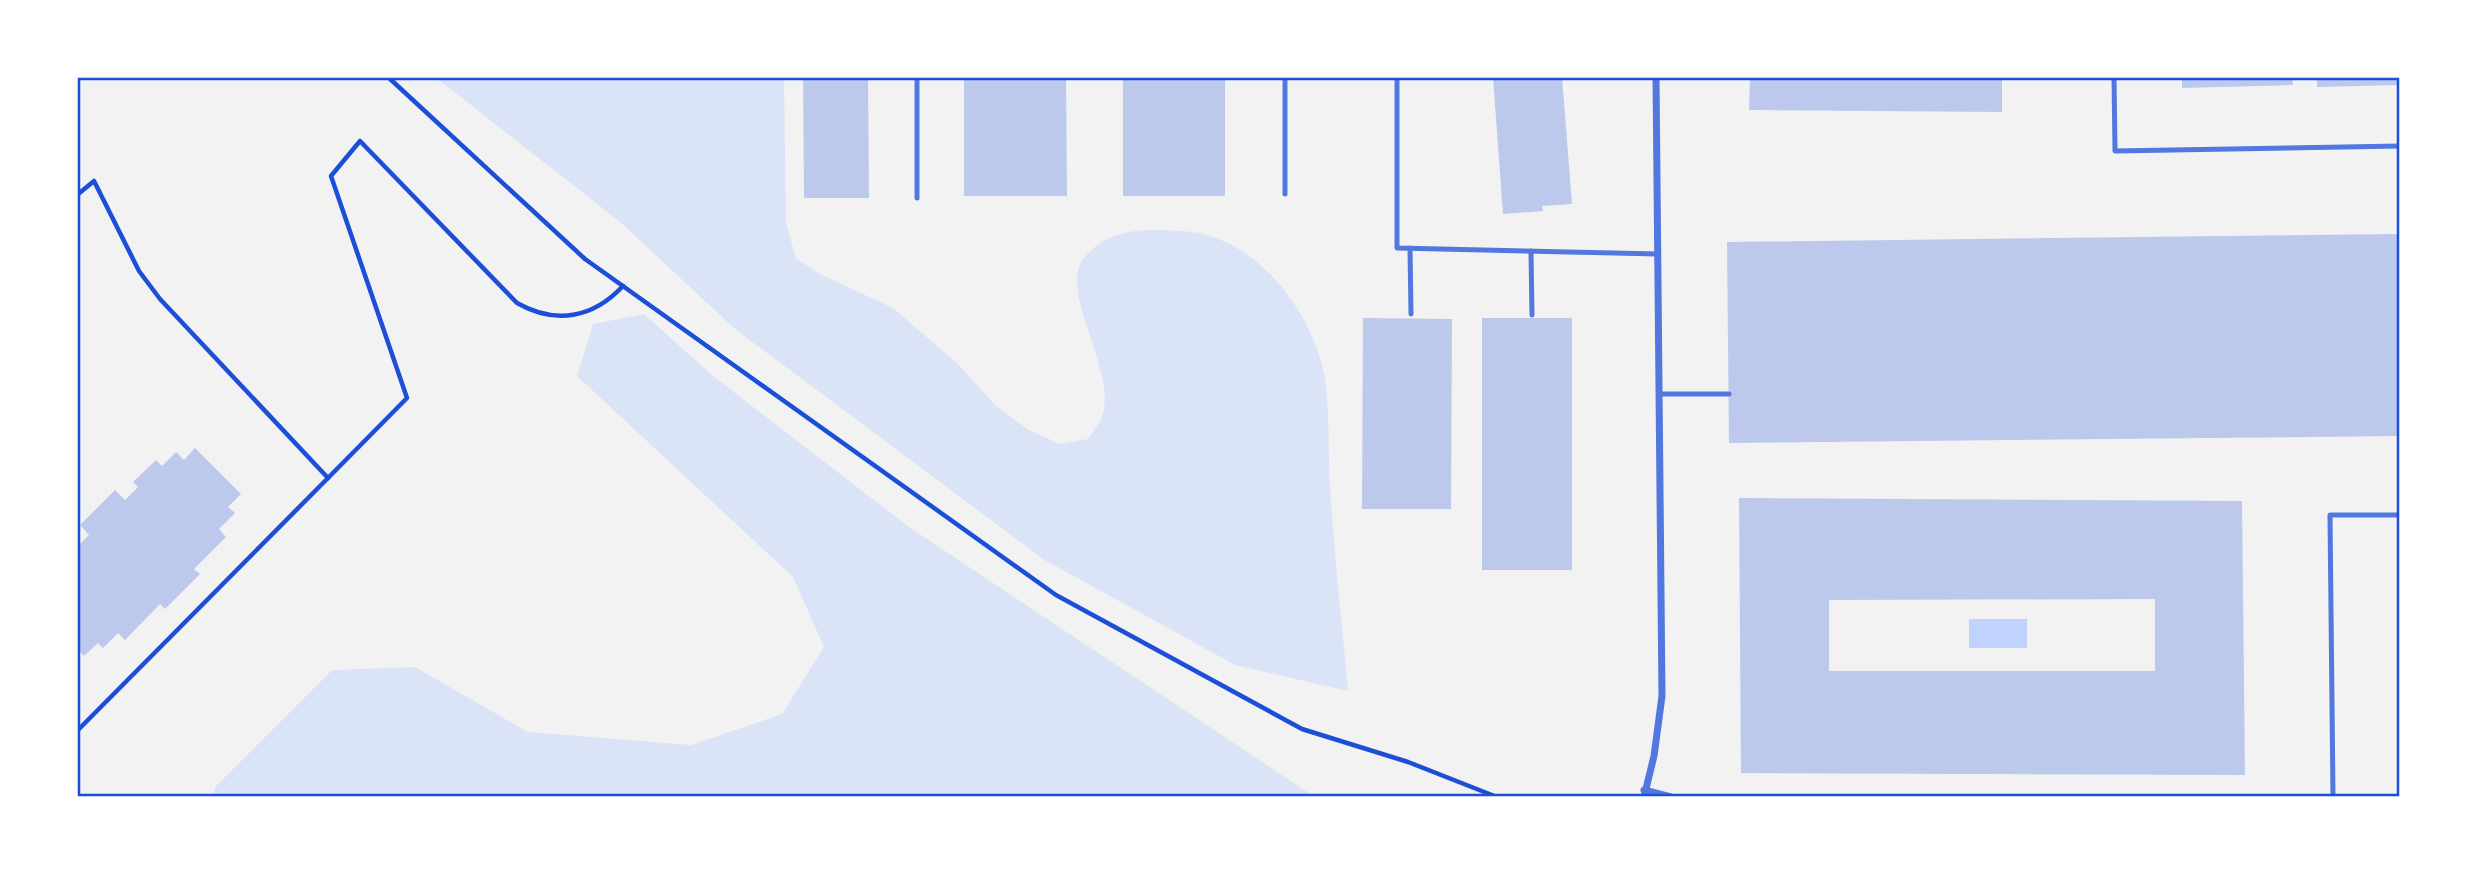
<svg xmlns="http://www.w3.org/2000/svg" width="2477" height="874" font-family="'Asap Condensed',sans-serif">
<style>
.green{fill:#dbe4f7}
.water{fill:#bfd3fe}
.building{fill:#bdc9ec;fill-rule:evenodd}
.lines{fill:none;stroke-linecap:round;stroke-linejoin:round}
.path{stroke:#1d4ed8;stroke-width:4.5}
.service{stroke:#5277de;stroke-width:5}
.minor{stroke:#5277de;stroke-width:7}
.neatline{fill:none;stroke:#1d4ed8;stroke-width:2.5}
</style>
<rect width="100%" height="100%" fill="#f2f2f2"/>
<g class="green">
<path d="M435,77H784L786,223L796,258L820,274L893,308L958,364L996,406L1029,430L1060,444L1088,439C1092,432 1099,424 1102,417C1118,370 1057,292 1084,258C1109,227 1145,229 1181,231C1251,233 1308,305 1323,369C1330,399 1328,453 1330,485C1334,554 1342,623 1348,691L1235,665L1043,559L735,329L619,221Z"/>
<polygon points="644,314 713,376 909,527 1315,797 214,797 215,787 332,670 415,667 528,732 691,745 782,714 824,647 793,577 577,376 593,324"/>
</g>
<rect class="water" x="1969" y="619" width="58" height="29"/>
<g class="building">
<polygon points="803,77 868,77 869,198 804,198"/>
<polygon points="964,77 1066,77 1067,196 964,196"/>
<rect x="1123" y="77" width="102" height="119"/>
<polygon points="1493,77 1562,77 1572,204 1542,206 1543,211 1503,214"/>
<polygon points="1750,77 2002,77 2002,112 1749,110"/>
<polygon points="2182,77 2292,77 2293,85 2182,88"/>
<polygon points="2317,77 2400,77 2400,85 2317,87"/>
<polygon points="2400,234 2400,436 1729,443 1727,242"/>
<polygon points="1363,318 1452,319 1451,509 1362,509"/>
<rect x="1482" y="318" width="90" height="252"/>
<polygon points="195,448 241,494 228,507 235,513 219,529 226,537 194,569 200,574 165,609 160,604 125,640 118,633 103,648 98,643 84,656 77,649 77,547 89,535 80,525 115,490 125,500 138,487 133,482 156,460 162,466 176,452 184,460"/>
<path d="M1739,498L2242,501L2245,775L1741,773ZM2155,599V671H1829V600Z"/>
</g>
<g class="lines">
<g class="path">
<polyline points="388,77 585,259 1056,595 1302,729 1408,762 1497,797"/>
<path d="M77,195L94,181L139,271L160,299L328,478L407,398L331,176L360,141L517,303C556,325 593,318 623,286"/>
<polyline points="77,731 328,478"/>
</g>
<g class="service">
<polyline points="917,77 917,198"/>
<polyline points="1285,77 1285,194"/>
<polyline points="1397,77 1397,248 1658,254"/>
<polyline points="2114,77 2115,151 2400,146"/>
<polyline points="1410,248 1411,314"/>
<polyline points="1531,251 1532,315"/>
<polyline points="1659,394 1729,394"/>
<polyline points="2333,797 2330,515 2400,515"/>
</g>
<g class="minor">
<polyline points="1644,790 1671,797"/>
<polyline points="1644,797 1654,756 1662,696 1656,77"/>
</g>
</g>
<rect width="2477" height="874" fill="none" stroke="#ffffff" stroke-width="158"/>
<rect x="79" y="79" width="2319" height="716" class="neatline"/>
</svg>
